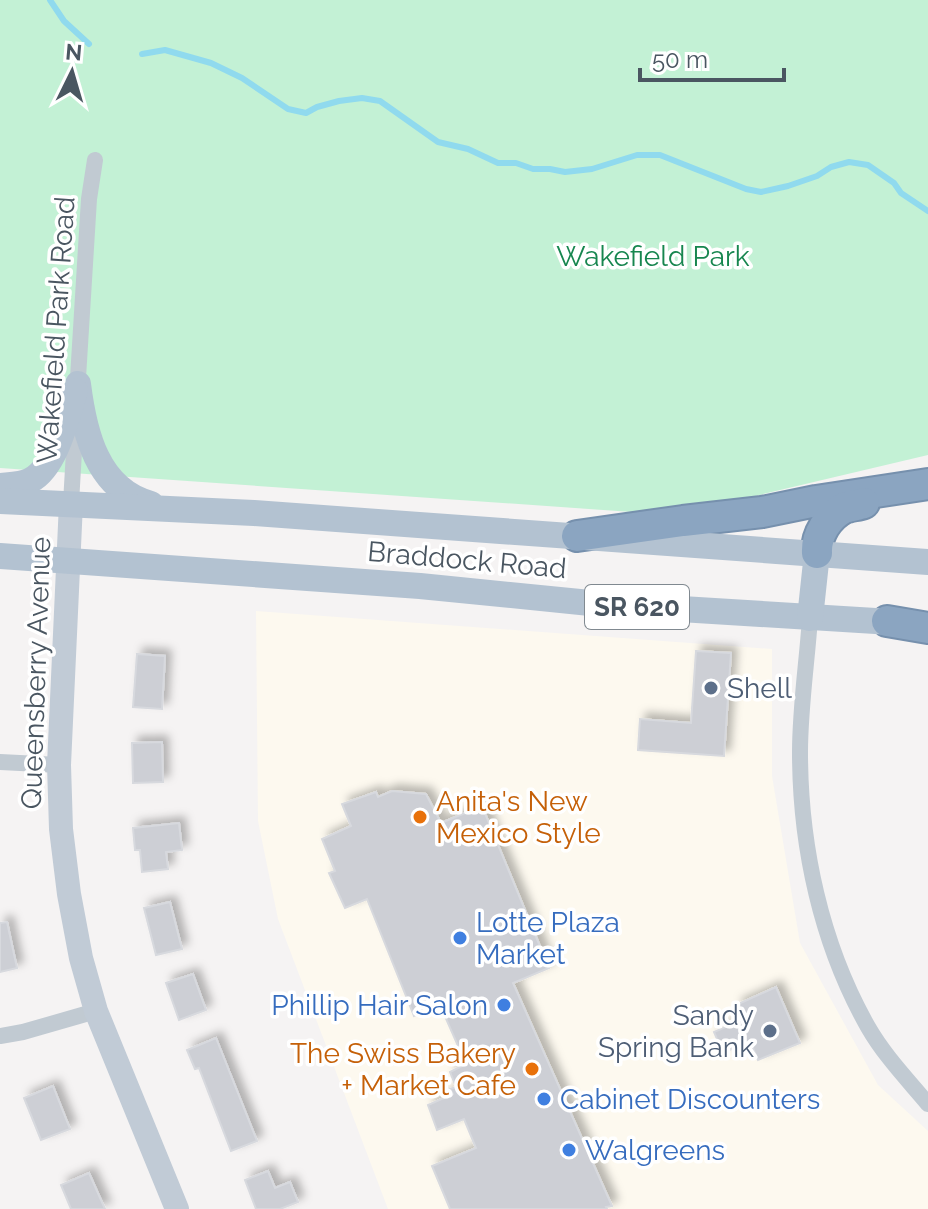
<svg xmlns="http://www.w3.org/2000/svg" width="928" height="1209" font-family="Raleway,sans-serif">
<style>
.commercial{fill:#fdf9ef}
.green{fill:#c3f1d5}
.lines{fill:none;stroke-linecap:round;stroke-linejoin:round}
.stream{stroke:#90daee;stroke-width:6}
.building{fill:#cdcfd5;stroke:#d7d9de;stroke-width:2;filter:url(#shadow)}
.highway-casing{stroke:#7690ad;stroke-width:34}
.street{stroke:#c1cad2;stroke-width:16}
.secondary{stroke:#c1cbd6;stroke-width:24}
.primary{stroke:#b3c2d1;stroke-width:26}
.highway{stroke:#8ba5c1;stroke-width:30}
.service-dot{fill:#5c6f8a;stroke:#fff;stroke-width:3}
.food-dot{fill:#e8710a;stroke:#fff;stroke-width:3}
.shop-dot{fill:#3f7fe0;stroke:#fff;stroke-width:3}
.labels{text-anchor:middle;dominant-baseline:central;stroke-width:7;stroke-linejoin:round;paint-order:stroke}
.shield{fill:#fff;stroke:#808990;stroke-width:2}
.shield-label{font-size:26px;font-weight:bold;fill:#4a5661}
.park-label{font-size:28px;fill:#17864f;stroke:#fff}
.street-label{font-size:28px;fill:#4a5661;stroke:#fff}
.service-label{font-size:28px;fill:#4e5e75;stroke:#fff;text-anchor:start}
.food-label{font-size:28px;fill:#c56008;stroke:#fff;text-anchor:start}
.shop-label{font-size:28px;fill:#366cbe;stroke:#fff;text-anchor:start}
</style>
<defs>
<filter id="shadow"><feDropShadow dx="6" dy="-6" stdDeviation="4" flood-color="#0004"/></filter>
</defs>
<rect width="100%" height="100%" fill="#f5f3f3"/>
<polygon class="commercial" points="256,611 772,649 772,776 800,943 878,1085 928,1131 928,1209 388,1209 278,919 258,821"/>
<polygon class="green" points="0,0 928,0 928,455 675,515 0,468"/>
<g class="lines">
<g class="stream">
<polyline points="50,0 64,21 89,44"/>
<polyline points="142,54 165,50 211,63 242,78 288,109 306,113 317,107 339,101 362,98 380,101 438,142 468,149 498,163 516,163 533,169 550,169 565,172 592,169 637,155 660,155 746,189 761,192 788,186 817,176 831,167 849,162 868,165 894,183 901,193 928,211"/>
</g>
</g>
<g class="building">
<polygon points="696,651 731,653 724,756 638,750 640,719 691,723"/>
<polygon points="137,654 165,656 162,709 133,707"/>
<polygon points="162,742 163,782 133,783 132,743"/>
<polygon points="392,791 426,794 441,823 482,806 549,968 513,983 612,1206 606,1207 607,1209 450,1209 432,1166 476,1148 464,1119 437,1130 428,1105 453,1094 450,1089 456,1087 450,1072 466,1064 440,1005 414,1016 367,899 345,908 329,873 335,871 322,839 351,826 342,804 376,792 378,797"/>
<polygon points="179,823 182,850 166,852 168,869 142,872 140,850 135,850 133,828"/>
<polygon points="170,902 182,949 156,955 144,908"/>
<polygon points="7,922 17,968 0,972 0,923"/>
<polygon points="193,974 206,1010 179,1020 166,983"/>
<polygon points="776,987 800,1043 758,1060 750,1041 723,1053 714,1032 742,1020 736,1005"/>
<polygon points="216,1038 257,1141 231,1151 199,1068 195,1069 187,1050"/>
<polygon points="53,1086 70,1129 41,1140 24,1098"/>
<polygon points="268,1171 275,1188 290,1182 298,1202 280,1209 256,1209 245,1180"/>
<polygon points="89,1173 105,1209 71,1209 61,1185"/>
</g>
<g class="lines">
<g class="highway-casing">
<g id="highway">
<polyline points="577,536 683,521 762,512 816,501 928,484"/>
<path d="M817,553C816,535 828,516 844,508C850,506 858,505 864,503"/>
<polyline points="887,621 928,628"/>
</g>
</g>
<g class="street">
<polyline points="77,394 89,199 95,160"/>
<polyline points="71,503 76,417"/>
<path d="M810,618C807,662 800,708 800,752C800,846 821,944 868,1027C884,1055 907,1079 928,1104"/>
<polyline points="0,762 59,765"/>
<polyline points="0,1036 23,1032 96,1011"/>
</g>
<polyline class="secondary" points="71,503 59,765 61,829 69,894 81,958 96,1011 177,1209"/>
<g class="primary">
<path d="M78,384C84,432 97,490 151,504"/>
<path d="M0,486C9,485 23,485 31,480C56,467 67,416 75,391"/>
<polyline points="0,501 254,513 928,562"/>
<polyline points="0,556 420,586 600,604 908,623"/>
<polyline points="810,618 817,553"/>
</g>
<use href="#highway" class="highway"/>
</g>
<g class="service-dot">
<circle cx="711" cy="688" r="8"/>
<circle cx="770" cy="1031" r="8"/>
</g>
<g class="food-dot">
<circle cx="420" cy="817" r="8"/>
<circle cx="532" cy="1069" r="8"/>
</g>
<g class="shop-dot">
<circle cx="460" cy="938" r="8"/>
<circle cx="504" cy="1005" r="8"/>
<circle cx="544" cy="1099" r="8"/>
<circle cx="569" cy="1150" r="8"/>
</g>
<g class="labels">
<rect class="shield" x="585" y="585" width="104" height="44" rx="6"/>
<g class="shield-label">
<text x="637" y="607">SR 620</text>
</g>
<g class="park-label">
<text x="653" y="256">Wakefield Park</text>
</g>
<g class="street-label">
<text transform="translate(56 330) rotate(-86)">Wakefield Park Road</text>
<text transform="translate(467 560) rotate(5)">Braddock Road</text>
<text transform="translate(36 673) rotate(-88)">Queensberry Avenue</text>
</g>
<g class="service-label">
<text x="727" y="688">Shell</text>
<text x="754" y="1015" text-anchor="end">Sandy<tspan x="754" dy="32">Spring Bank</tspan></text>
</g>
<g class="food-label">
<text x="436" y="801">Anita's New<tspan x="436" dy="32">Mexico Style</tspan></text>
<text x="516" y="1053" text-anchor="end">The Swiss Bakery<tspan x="516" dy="32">+ Market Cafe</tspan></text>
</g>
<g class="shop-label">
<text x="476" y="922">Lotte Plaza<tspan x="476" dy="32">Market</tspan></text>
<text x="488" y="1005" text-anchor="end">Phillip Hair Salon</text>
<text x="560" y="1099">Cabinet Discounters</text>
<text x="585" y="1150">Walgreens</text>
</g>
</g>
<g transform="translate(72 72) rotate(5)" stroke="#ffffff" stroke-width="6" paint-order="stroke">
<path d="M0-6L14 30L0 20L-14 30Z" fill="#4a5661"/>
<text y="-12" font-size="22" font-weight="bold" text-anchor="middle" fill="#4a5661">N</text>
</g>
<path d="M640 68v12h144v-12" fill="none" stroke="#4a5661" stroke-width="4"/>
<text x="652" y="68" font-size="24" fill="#4a5661" stroke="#ffffff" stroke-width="6" paint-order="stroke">50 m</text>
</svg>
